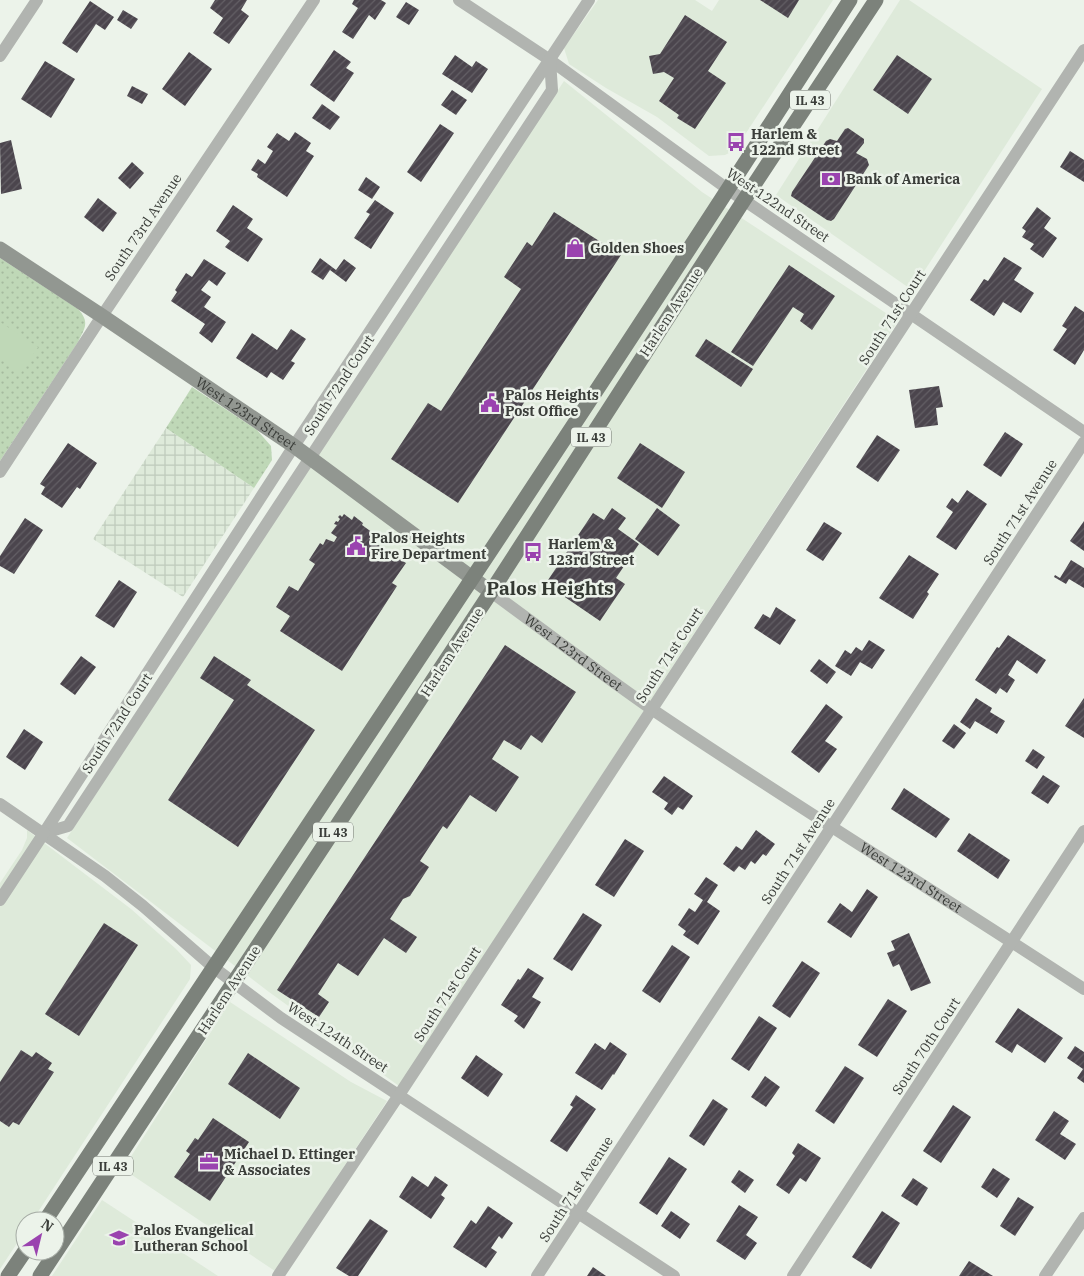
<svg xmlns="http://www.w3.org/2000/svg" width="1084" height="1276" font-family="'IBM Plex Serif',serif">
<style>
.built{fill:#deeada}
.industrial{fill:url(#industrial-grid)}
.park{fill:url(#park-dots)}
.garden{fill:#bfd8b7}
.building{fill:url(#building-hatch)}
.lines{fill:none;stroke-linecap:round;stroke-linejoin:round}
.street{stroke:#b1b4b0;stroke-width:12}
.secondary{stroke:#929791;stroke-width:15}
.primary{stroke:#7c827b;stroke-width:15}
.labels{text-anchor:middle;dominant-baseline:central;stroke-width:5;stroke-linejoin:round;paint-order:stroke}
.shield{fill:#ecf3ea;stroke:#70746f;stroke-width:1}
.shield-label{font-size:12px;font-weight:bold;fill:#3b3e3a}
.poi-label{font-size:14px;font-weight:bold;fill:#3b3e3a;stroke:#ecf3ea;text-anchor:start}
.street-label{font-size:14px;fill:#3b3e3a;stroke:#ecf3ea}
.district-label{font-size:19px;font-weight:bold;fill:#343932;stroke:#ecf3ea}
</style>
<defs>
<pattern id="industrial-grid" width="8" height="8" patternUnits="userSpaceOnUse" patternTransform="scale(1.25)"><rect width="8" height="8" fill="#deeada"/><path d="M0 4h8M4 0v8" fill="none" stroke="#bfcabc"/></pattern>
<pattern id="park-dots" width="8" height="8" patternUnits="userSpaceOnUse" patternTransform="scale(1.25)"><rect width="8" height="8" fill="#bfd8b7"/><path d="M2 2h.1M6 6h.1" fill="none" stroke="#a5ba9e" stroke-width="1.8" stroke-linecap="round"/></pattern>
<pattern id="building-hatch" width="6" height="6" patternUnits="userSpaceOnUse" patternTransform="scale(1.25)"><rect width="6" height="6" fill="#4b454d"/><path d="M-1 1l2-2M0 6l6-6M5 7l2-2" fill="none" stroke="#635f65"/></pattern>
</defs>
<rect width="100%" height="100%" fill="#ecf3ea"/>
<g class="built">
<polygon points="598,0 695,0 712,11 719,0 833,0 735,150 725,155 709,156 657,117 606,88 569,64 564,48"/>
<polygon points="900,0 909,0 1042,89 912,290 776,195"/>
<polygon points="564,81 702,192 898,321 399,1086 269,992 67,838"/>
<polygon points="27,830 131,909 176,949 191,965 190,979 32,1221 25,1221 25,1231 0,1269 0,883 22,850 27,838"/>
<polygon points="230,1002 351,1082 387,1101 275,1271 123,1169"/>
<polygon points="102,1200 218,1276 52,1276"/>
</g>
<polygon class="industrial" points="166,428 254,488 183,597 93,539"/>
<g class="park">
<path d="M0,258L78,309C90,322 85,328 78,342L0,461Z"/>
<polygon points="192,387 257,430 271,446 272,460 254,488 166,428"/>
</g>
<polygon class="garden" points="0,322 38,347 21,373 0,359"/>
<g class="building">
<polygon points="215,0 247,0 241,10 249,16 229,44 213,33 223,18 210,8"/>
<polygon points="354,0 381,0 386,3 375,20 369,15 353,39 342,32 358,8 352,4"/>
<polygon points="760,0 799,0 788,18"/>
<polygon points="90,1 114,17 105,30 96,24 77,53 62,43"/>
<polygon points="406,2 419,10 409,25 396,17"/>
<polygon points="123,10 138,19 131,29 117,20"/>
<polygon points="685,15 727,42 708,71 726,83 695,129 677,118 679,115 659,101 674,78 664,72 653,74 649,56 660,54"/>
<polygon points="334,50 351,62 346,68 354,73 334,102 310,85"/>
<polygon points="189,52 212,69 185,106 162,89"/>
<polygon points="455,55 472,67 476,61 488,69 472,93 442,74"/>
<polygon points="897,55 932,79 908,114 873,90"/>
<polygon points="45,61 75,79 51,118 21,99"/>
<polygon points="132,86 148,94 142,104 127,96"/>
<polygon points="452,90 467,100 456,115 441,105"/>
<polygon points="322,104 340,117 330,130 312,118"/>
<polygon points="440,124 454,133 421,182 407,172"/>
<polygon points="848,128 864,139 864,143 856,153 867,159 869,165 834,219 831,221 827,220 791,196 792,192 826,141 830,139 837,141 845,129"/>
<polygon points="295,132 311,143 306,151 314,156 287,197 257,177 258,174 251,170 258,159 265,164 273,151 267,147 277,133 289,141"/>
<polygon points="11,140 22,189 1,194 0,143"/>
<polygon points="1070,151 1084,160 1084,182 1060,167"/>
<polygon points="132,162 144,173 130,189 118,178"/>
<polygon points="366,177 380,187 372,199 358,190"/>
<polygon points="98,198 117,213 103,232 84,217"/>
<polygon points="375,200 394,213 371,249 354,238 370,214 366,212"/>
<polygon points="233,205 253,219 247,228 263,239 248,262 225,247 230,241 216,231"/>
<polygon points="1037,207 1051,218 1044,228 1057,238 1043,258 1030,249 1034,244 1022,237 1026,231 1022,228"/>
<polygon points="554,212 621,255 458,503 391,459 428,403 441,411 521,289 504,277 527,242 532,246"/>
<polygon points="1004,257 1022,268 1014,280 1034,293 1021,313 1003,302 994,316 970,300 984,279 988,281"/>
<polygon points="320,258 336,270 344,259 356,268 346,282 330,270 323,280 311,272"/>
<polygon points="204,259 226,273 217,286 209,280 201,290 211,297 204,307 226,322 212,343 199,333 205,324 171,301 177,292 175,290 186,273 192,277"/>
<polygon points="789,265 835,296 812,330 800,321 804,314 793,307 753,366 731,352"/>
<polygon points="1075,306 1084,312 1084,350 1075,365 1053,350 1067,329 1062,326"/>
<polygon points="291,329 306,339 291,361 295,363 283,380 271,372 267,378 236,358 252,333 277,350"/>
<polygon points="706,339 753,369 741,387 695,356"/>
<polygon points="939,386 943,407 936,408 938,425 915,428 909,390"/>
<polygon points="1005,432 1023,444 1001,477 983,465"/>
<polygon points="877,435 900,450 878,482 856,467"/>
<polygon points="68,443 97,463 80,489 77,487 62,508 41,494 45,487 40,484"/>
<polygon points="640,443 685,472 662,508 617,478"/>
<polygon points="967,490 987,504 956,550 936,537 953,512 946,507 952,498 958,503"/>
<polygon points="612,508 626,518 618,529 639,544 616,578 625,584 600,621 556,591 553,596 542,589 593,513 604,520"/>
<polygon points="657,508 680,525 658,556 635,539"/>
<polygon points="344,514 352,520 354,516 363,523 362,525 373,533 369,539 406,563 392,583 397,586 342,671 280,631 290,616 276,607 289,586 298,591 315,564 309,560 320,543 323,545 326,539 334,542 337,537 331,533 337,525 334,524 336,521 338,522 340,519 338,517 340,515 342,517"/>
<polygon points="25,518 43,530 14,574 0,566 0,556"/>
<polygon points="1084,521 1084,551 1070,541"/>
<polygon points="824,522 842,533 823,561 806,550"/>
<polygon points="909,555 939,574 927,592 929,594 913,619 879,598"/>
<polygon points="1071,560 1084,568 1084,588 1069,579 1066,584 1054,577 1055,575 1060,578"/>
<polygon points="119,580 137,592 114,628 95,616"/>
<polygon points="776,607 796,620 780,645 754,628 763,614 770,618"/>
<polygon points="1008,635 1046,660 1037,674 1017,660 1008,675 1015,680 1007,693 1000,688 996,694 975,680 997,647 999,648"/>
<polygon points="869,640 885,650 872,669 860,662 851,676 835,666 845,650 851,654 856,647 862,651"/>
<polygon points="505,645 576,692 542,743 531,735 521,750 504,740 492,759 519,777 496,812 470,795 447,829 443,826 420,861 429,867 410,896 403,899 390,919 417,937 406,953 384,938 358,976 338,963 318,994 329,1002 319,1017 277,990"/>
<polygon points="81,656 96,667 75,695 60,684"/>
<polygon points="214,656 251,680 247,685 315,730 238,847 168,800 234,700 200,678"/>
<polygon points="819,659 836,672 827,684 810,671"/>
<polygon points="976,698 992,708 990,712 1005,721 997,734 975,721 970,729 960,722"/>
<polygon points="1084,698 1084,738 1065,726"/>
<polygon points="826,704 843,717 825,741 837,749 819,773 791,752"/>
<polygon points="954,724 966,733 954,749 942,741"/>
<polygon points="24,729 43,742 25,770 6,757"/>
<polygon points="1033,749 1045,757 1037,769 1025,761"/>
<polygon points="1043,775 1060,786 1048,804 1031,793"/>
<polygon points="664,776 693,796 683,810 678,807 672,815 664,809 668,803 652,792"/>
<polygon points="904,788 950,819 936,838 891,809"/>
<polygon points="756,830 775,844 766,856 763,854 755,864 751,861 745,870 739,866 734,872 723,864 736,846 742,850"/>
<polygon points="969,833 1010,860 998,879 957,851"/>
<polygon points="625,839 644,851 614,897 595,885"/>
<polygon points="706,877 718,885 707,902 720,911 698,945 683,935 686,931 678,925 689,908 695,912 703,900 694,894"/>
<polygon points="867,889 878,897 851,938 827,922 840,903 852,912"/>
<polygon points="583,913 602,925 572,971 553,959"/>
<polygon points="104,923 138,945 79,1036 45,1014"/>
<polygon points="909,933 931,983 911,991 899,964 893,967 887,953 895,950 891,941"/>
<polygon points="672,945 690,957 660,1003 642,991"/>
<polygon points="802,961 820,973 790,1018 772,1006"/>
<polygon points="528,968 544,978 532,997 541,1002 524,1029 514,1021 518,1016 501,1005 518,979 520,980"/>
<polygon points="888,999 907,1011 877,1057 858,1045"/>
<polygon points="1018,1008 1063,1038 1045,1063 1017,1044 1012,1053 995,1042"/>
<polygon points="759,1016 777,1028 749,1071 731,1059"/>
<polygon points="610,1042 627,1054 614,1075 613,1074 602,1090 575,1073 595,1043 605,1050"/>
<polygon points="1075,1046 1084,1052 1084,1083 1077,1078 1083,1069 1067,1058"/>
<polygon points="21,1050 32,1057 36,1052 52,1063 48,1069 54,1072 19,1125 13,1122 9,1127 0,1121 0,1082"/>
<polygon points="248,1053 300,1088 280,1119 228,1084"/>
<polygon points="476,1055 503,1074 488,1097 461,1078"/>
<polygon points="845,1066 864,1078 834,1124 815,1111"/>
<polygon points="765,1076 780,1087 766,1107 751,1097"/>
<polygon points="576,1095 596,1109 567,1152 550,1141 573,1107 570,1105"/>
<polygon points="713,1099 728,1109 704,1146 689,1136"/>
<polygon points="953,1105 971,1117 941,1163 923,1151"/>
<polygon points="1054,1111 1069,1121 1060,1134 1076,1144 1065,1160 1035,1140"/>
<polygon points="213,1118 249,1142 210,1201 174,1177 190,1154 186,1151 195,1138 198,1140"/>
<polygon points="798,1143 821,1158 806,1182 800,1178 789,1194 776,1185 795,1156 792,1153"/>
<polygon points="669,1157 687,1169 657,1215 639,1203"/>
<polygon points="993,1168 1010,1179 997,1198 981,1187"/>
<polygon points="739,1170 754,1180 745,1193 731,1182"/>
<polygon points="412,1176 428,1187 435,1176 448,1185 441,1195 445,1198 431,1219 399,1197"/>
<polygon points="913,1178 928,1188 917,1206 901,1196"/>
<polygon points="1018,1197 1034,1207 1015,1236 1000,1226"/>
<polygon points="739,1205 758,1217 746,1235 757,1243 745,1260 716,1241"/>
<polygon points="488,1206 513,1223 502,1239 499,1236 491,1248 497,1252 486,1268 453,1247 471,1220 476,1224"/>
<polygon points="671,1211 690,1224 680,1239 661,1226"/>
<polygon points="882,1211 900,1223 871,1269 852,1257"/>
<polygon points="370,1219 388,1231 358,1276 349,1276 336,1268"/>
<polygon points="969,1261 993,1276 959,1276"/>
<polygon points="593,1267 606,1276 587,1276"/>
</g>
<g class="lines">
<g class="street">
<polyline points="459,0 550,60 729,190 1084,432"/>
<polyline points="0,56 37,0"/>
<polyline points="550,60 552,90 68,826 44,833 294,446 589,0"/>
<polyline points="0,472 102,316 314,0"/>
<path id="s1" d="M491,592C545,631 598,672 653,710C795,806 941,895 1084,989"/>
<polyline points="0,804 105,876 143,906 213,967 281,1018 674,1276"/>
<polyline points="0,900 44,833"/>
<polyline points="278,1276 399,1095 1084,50"/>
<polyline points="537,1276 1084,442"/>
<polyline points="793,1276 1084,831"/>
<polyline points="1045,1276 1084,1218"/>
</g>
<path class="secondary" id="s2" d="M0,249L102,316L294,446L491,592"/>
<g class="primary">
<path d="M45,1221C314,815 587,411 850,0"/>
<polyline points="8,1276 25,1251"/>
<polyline points="40,1276 491,592 744,200 876,0"/>
</g>
</g>
<defs>
<g id="bus-bare" transform="scale(1.5)"><path d="M-5-6H5V4H4V6H2V4H-2V6H-4V4H-5ZM-3.5-4V0h7V-4ZM-3.5 1.2v1.5H-2V1.2ZM2 1.2v1.5H3.5V1.2Z" fill="#9a43af" stroke="#ecf3ea" stroke-width="2.5" paint-order="stroke"/></g>
<g id="bank-bare" transform="scale(1.5)"><path d="M-6-4H6V4H-6ZM0-2.3a2.3 2.3 0 1 0 0 4.6a2.3 2.3 0 1 0 0-4.6Z" fill="#9a43af" stroke="#ecf3ea" stroke-width="2.5" paint-order="stroke"/></g>
<g id="shop-bare" transform="scale(1.5)"><path d="M-5-2.5h2.3a2.7 3.5 0 0 1 5.4 0H5L5.5 6h-11ZM-1.5-2.5h3a1.5 2.3 0 0 0-3 0Z" fill="#9a43af" stroke="#ecf3ea" stroke-width="2.5" paint-order="stroke"/></g>
<g id="civic-bare" transform="scale(1.5)"><path d="M-.6-6.5H3V-4.5H.6V-3L4-1V1h2V6H-6V1h2V-1L-.6-3ZM-1.2 2.5V6h2.4V2.5Z" fill="#9a43af" stroke="#ecf3ea" stroke-width="2.5" paint-order="stroke"/></g>
<g id="office-bare" transform="scale(1.5)"><path d="M-6-3h4V-5.5h4V-3h4V5H-6ZM-1-4.5V-3h2v-1.5ZM-6 0V1H6V0Z" fill="#9a43af" stroke="#ecf3ea" stroke-width="2.5" paint-order="stroke"/></g>
<g id="school-bare" transform="scale(1.5)"><path d="M0-5L7-2L0 1L-7-2ZM-4 1L0 2.5L4 1V4Q0 6-4 4Z" fill="#9a43af" stroke="#ecf3ea" stroke-width="2.5" paint-order="stroke"/></g>
</defs>
<g fill-rule="evenodd">
<use href="#bus-bare" x="736" y="142"/>
<use href="#bank-bare" x="831" y="179"/>
<use href="#shop-bare" x="575" y="248"/>
<use href="#civic-bare" x="490" y="403"/>
<use href="#civic-bare" x="356" y="546"/>
<use href="#bus-bare" x="533" y="552"/>
<use href="#office-bare" x="209" y="1162"/>
<use href="#school-bare" x="119" y="1238"/>
</g>
<g class="labels">
<g class="shield">
<rect x="790" y="90.5" width="40" height="19" rx="4"/>
<rect x="571" y="427.5" width="40" height="19" rx="4"/>
<rect x="313" y="822.5" width="40" height="19" rx="4"/>
<rect x="93" y="1156.5" width="40" height="19" rx="4"/>
</g>
<g class="shield-label">
<text x="810" y="100">IL 43</text>
<text x="591" y="437">IL 43</text>
<text x="333" y="832">IL 43</text>
<text x="113" y="1166">IL 43</text>
</g>
<g class="poi-label">
<text x="751" y="134">Harlem &amp;<tspan x="751" dy="16">122nd Street</tspan></text>
<text x="846" y="179">Bank of America</text>
<text x="590" y="248">Golden Shoes</text>
<text x="505" y="395">Palos Heights<tspan x="505" dy="16">Post Office</tspan></text>
<text x="371" y="538">Palos Heights<tspan x="371" dy="16">Fire Department</tspan></text>
<text x="548" y="544">Harlem &amp;<tspan x="548" dy="16">123rd Street</tspan></text>
<text x="224" y="1154">Michael D. Ettinger<tspan x="224" dy="16">&amp; Associates</tspan></text>
<text x="134" y="1230">Palos Evangelical<tspan x="134" dy="16">Lutheran School</tspan></text>
</g>
<g class="street-label">
<text transform="translate(778 205) rotate(34)">West 122nd Street</text>
<text transform="translate(143 227) rotate(-56)">South 73rd Avenue</text>
<text transform="translate(671 312) rotate(-57)">Harlem Avenue</text>
<text transform="translate(892 317) rotate(-57)">South 71st Court</text>
<text transform="translate(339 385) rotate(-57)">South 72nd Court</text>
<text stroke="none"><textPath href="#s2" startOffset="296">West 123rd Street</textPath></text>
<text transform="translate(1020 512) rotate(-57)">South 71st Avenue</text>
<text transform="translate(452 652) rotate(-57)">Harlem Avenue</text>
<text stroke="none"><textPath href="#s1" startOffset="102">West 123rd Street</textPath></text>
<text transform="translate(669 655) rotate(-57)">South 71st Court</text>
<text transform="translate(117 723) rotate(-57)">South 72nd Court</text>
<text transform="translate(798 851) rotate(-57)">South 71st Avenue</text>
<text stroke="none"><textPath href="#s1" startOffset="508">West 123rd Street</textPath></text>
<text transform="translate(229 990) rotate(-57)">Harlem Avenue</text>
<text transform="translate(447 994) rotate(-57)">South 71st Court</text>
<text transform="translate(338 1037) rotate(33)">West 124th Street</text>
<text transform="translate(926 1046) rotate(-57)">South 70th Court</text>
<text transform="translate(576 1189) rotate(-57)">South 71st Avenue</text>
</g>
<g class="district-label">
<text x="550" y="588">Palos Heights</text>
</g>
</g>
<g transform="translate(40 1236) rotate(35)"><circle r="24" fill="#ecf3ea" stroke="#a5aba4"/>
<path d="M0-4L9 19L0 12L-9 19Z" fill="#9a43af"/>
<text y="-8" font-size="14" font-weight="bold" text-anchor="middle" fill="#3b3e3a">N</text>
</g>
</svg>
